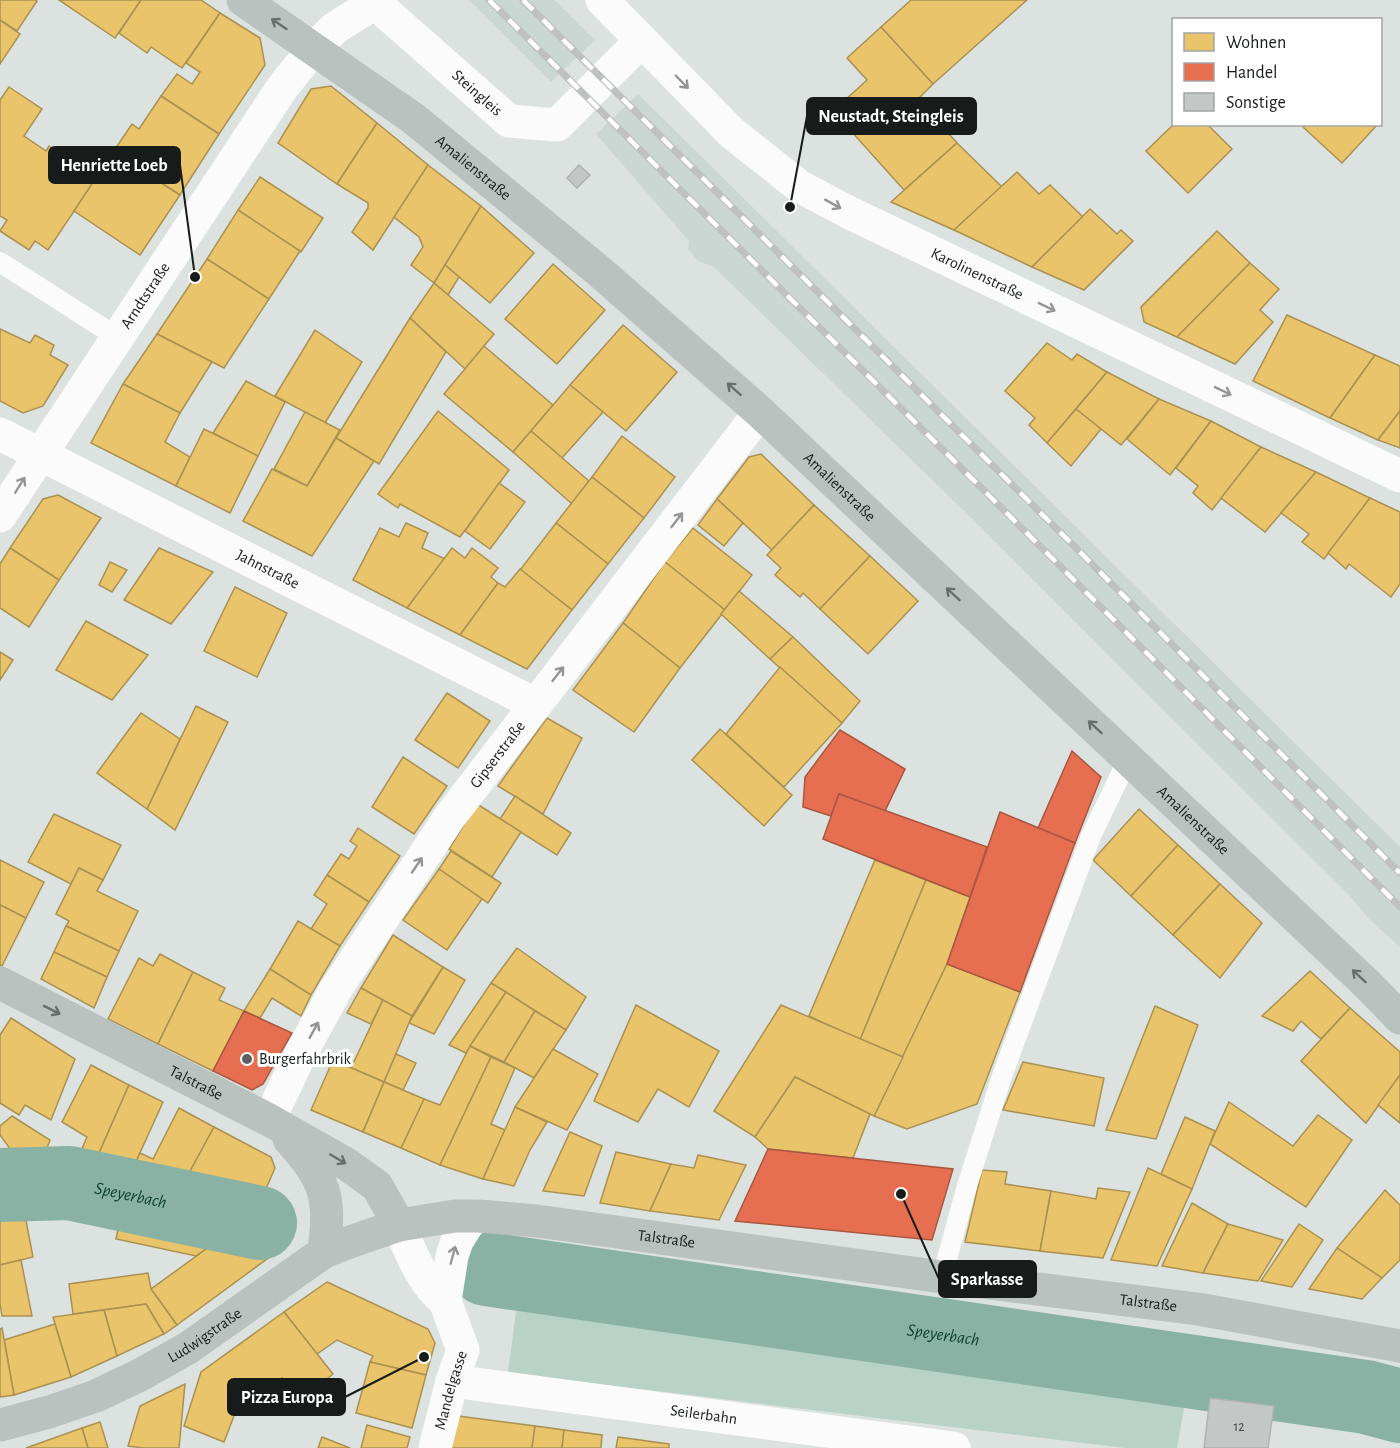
<svg xmlns="http://www.w3.org/2000/svg" width="1400" height="1448" font-family="'Alegreya Sans',sans-serif">
<style>
.built{fill:#cad7d2}
.green{fill:#b8d2c8}
.homes{fill:#e9c46a;stroke:#aa9152;stroke-width:1.5}
.shops{fill:#e76f51;stroke:#a95640;stroke-width:1.5}
.lines{fill:none;stroke-linecap:round;stroke-linejoin:round}
.river{stroke:#89b2a4;stroke-width:74}
.building{fill:#c3c8c6;stroke:#aeb3b1;stroke-width:1.5}
.lane{stroke:#fafbfa;stroke-width:20}
.street{stroke:#fafbfa;stroke-width:33}
.primary{stroke:#b9c2bf;stroke-width:33}
.rail-casing{stroke:#bfc0c0;stroke-width:7}
.rail{stroke:#fff;stroke-width:4.5;stroke-dasharray:14;stroke-linecap:butt}
.oneway{stroke:#686e6c}
.oneway2{stroke:#949695}
.poi-dot{fill:#5c615f;stroke:#fff;stroke-width:2}
.labels{text-anchor:middle;dominant-baseline:central;stroke-width:6;stroke-linejoin:round;paint-order:stroke}
.number-label{font-size:14px;fill:#454948}
.street-label{font-size:16px;fill:#171b1a;stroke:#fff}
.poi-label{font-size:16px;fill:#171b1a;stroke:#fff;text-anchor:start}
.water-label{font-size:18px;font-style:italic;fill:#104234;stroke:#fff}
.leader{fill:none;stroke:#171b1a;stroke-width:2}
.callout-dot{fill:#171b1a;stroke:#fff;stroke-width:2}
.callout{fill:#171b1a;stroke:#171b1a;stroke-width:2}
.callout-label{font-size:18px;text-anchor:middle;font-weight:bold;fill:#fff}
</style>
<rect width="100%" height="100%" fill="#dce2df"/>
<g class="built">
<polygon points="469,0 555,0 595,40 551,82"/>
<polygon points="638,94 1400,847 1400,947 1369,919 1349,895 968,515 714,267 698,261 688,249 689,241 596,134"/>
</g>
<polygon class="green" points="519,1289 1188,1385 1177,1448 1125,1448 508,1373"/>
<g class="homes">
<polygon points="0,0 35,0 37,1 17,31 0,20"/>
<polygon points="59,0 141,0 115,38"/>
<polygon points="141,0 201,0 220,13 182,68 151,47 147,53 119,33"/>
<polygon points="911,0 1027,0 933,84 881,27"/>
<polygon points="220,13 260,38 265,65 219,134 161,96 177,74 192,84 200,72 186,63"/>
<polygon points="0,20 20,34 0,64"/>
<polygon points="881,27 933,84 918,99 957,143 904,190 833,111 867,80 847,58"/>
<polygon points="331,86 377,123 337,184 278,143 311,89"/>
<polygon points="9,87 42,109 24,136 46,151 49,146 79,167 76,171 93,183 48,250 35,241 29,250 0,231 7,220 0,216 0,100"/>
<polygon points="161,96 219,134 180,195 113,152 132,124 139,129"/>
<polygon points="377,123 428,165 373,250 352,232 368,208 368,203 337,184"/>
<polygon points="1174,124 1207,124 1232,149 1188,193 1146,151"/>
<polygon points="1306,124 1378,124 1342,163 1303,127"/>
<polygon points="957,143 1002,187 954,230 891,202"/>
<polygon points="113,152 180,195 140,255 74,211"/>
<polygon points="428,165 481,206 434,283 411,265 423,247 419,237 394,217"/>
<polygon points="1017,172 1039,194 1050,185 1083,217 1032,267 954,230"/>
<polygon points="260,177 323,218 301,252 238,210"/>
<polygon points="481,206 534,253 490,303 445,265"/>
<polygon points="1090,209 1117,234 1121,230 1133,241 1084,290 1032,267"/>
<polygon points="238,210 300,251 269,299 207,259"/>
<polygon points="1217,231 1250,263 1177,337 1144,322 1141,307"/>
<polygon points="207,259 269,299 224,368 157,334"/>
<polygon points="1250,263 1279,289 1260,310 1273,322 1235,364 1177,337"/>
<polygon points="553,264 605,310 557,364 505,319"/>
<polygon points="445,265 459,277 448,295 434,283"/>
<polygon points="434,283 494,334 465,369 410,318"/>
<polygon points="1287,315 1375,355 1330,418 1253,381"/>
<polygon points="410,318 446,352 379,464 336,438"/>
<polygon points="623,325 677,372 626,431 570,385"/>
<polygon points="0,329 30,343 35,335 54,345 50,355 68,365 43,406 23,413 0,401"/>
<polygon points="315,330 362,362 325,423 275,396"/>
<polygon points="157,334 212,362 180,413 123,384"/>
<polygon points="1047,343 1072,360 1077,354 1107,372 1047,443 1029,425 1035,418 1005,391"/>
<polygon points="484,346 553,405 513,452 444,394"/>
<polygon points="1375,355 1400,366 1400,411 1378,440 1330,418"/>
<polygon points="1107,372 1159,399 1121,445 1076,409"/>
<polygon points="246,381 285,402 258,456 213,433"/>
<polygon points="123,384 180,413 165,442 190,457 176,486 91,443"/>
<polygon points="570,385 603,412 562,458 531,431"/>
<polygon points="1159,399 1211,421 1170,475 1127,439"/>
<polygon points="1076,409 1101,429 1071,466 1047,443"/>
<polygon points="438,411 509,470 460,537 400,504 398,508 378,494"/>
<polygon points="1400,411 1400,448 1378,440"/>
<polygon points="305,412 340,430 307,486 274,469"/>
<polygon points="1211,421 1261,447 1212,510 1193,493 1198,486 1176,468"/>
<polygon points="204,429 258,456 230,513 176,486"/>
<polygon points="531,431 589,481 572,504 513,452"/>
<polygon points="622,436 675,477 644,518 592,477"/>
<polygon points="336,438 374,461 312,556 243,521 272,469 307,486"/>
<polygon points="1261,447 1316,472 1265,532 1221,498"/>
<polygon points="761,454 814,505 772,550 717,499 749,457"/>
<polygon points="1316,472 1370,498 1324,559 1302,542 1309,534 1281,513"/>
<polygon points="592,477 644,518 608,564 556,523"/>
<polygon points="499,483 525,502 490,549 465,531"/>
<polygon points="58,495 101,518 59,580 10,548 43,499"/>
<polygon points="1370,498 1400,512 1400,584 1391,597 1349,564 1346,569 1328,553"/>
<polygon points="717,499 743,523 724,546 698,525"/>
<polygon points="814,505 870,556 820,609 803,593 800,597 775,575 781,568 767,555"/>
<polygon points="406,523 428,533 422,548 445,559 407,608 353,580 380,528 399,537"/>
<polygon points="556,523 608,564 572,610 520,570"/>
<polygon points="693,528 752,575 725,610 665,562"/>
<polygon points="10,548 59,580 29,627 0,608 0,564"/>
<polygon points="159,548 213,572 171,624 124,600"/>
<polygon points="452,548 465,558 472,548 498,568 491,577 498,583 460,635 407,608"/>
<polygon points="870,556 918,601 868,654 820,609"/>
<polygon points="110,562 127,570 112,592 99,585"/>
<polygon points="665,562 725,610 680,668 623,623"/>
<polygon points="520,569 572,610 527,669 460,635 498,583 505,587"/>
<polygon points="235,587 287,613 257,677 204,651"/>
<polygon points="739,591 793,637 770,659 721,614"/>
<polygon points="86,621 148,655 112,700 56,670"/>
<polygon points="623,623 680,668 634,732 573,690"/>
<polygon points="793,637 860,701 842,723 770,659"/>
<polygon points="0,652 13,660 0,680"/>
<polygon points="780,667 842,723 784,787 726,734"/>
<polygon points="447,693 490,721 458,768 415,740"/>
<polygon points="196,706 228,722 175,830 147,809"/>
<polygon points="141,713 180,739 147,809 97,773"/>
<polygon points="547,718 582,738 543,814 498,786"/>
<polygon points="720,729 792,795 764,826 692,760"/>
<polygon points="403,757 447,786 414,834 372,807"/>
<polygon points="515,796 571,833 557,855 500,819"/>
<polygon points="477,804 521,832 492,877 449,849"/>
<polygon points="1139,809 1178,845 1131,896 1093,860"/>
<polygon points="54,814 121,845 103,880 79,868 71,884 28,862"/>
<polygon points="358,828 400,856 369,902 327,875 341,854 349,859 357,846 350,841"/>
<polygon points="1178,845 1220,884 1173,935 1131,896"/>
<polygon points="451,851 501,883 488,903 439,869"/>
<polygon points="0,860 44,882 26,918 0,905"/>
<polygon points="875,860 926,880 860,1040 809,1016"/>
<polygon points="79,868 103,880 97,891 138,911 119,951 66,926 69,921 56,914"/>
<polygon points="439,869 482,899 447,950 403,920"/>
<polygon points="327,875 369,902 340,946 311,929 327,904 314,895"/>
<polygon points="926,880 970,897 947,964 903,1057 860,1040"/>
<polygon points="1220,884 1262,923 1220,978 1173,935"/>
<polygon points="0,905 26,918 2,966 0,965"/>
<polygon points="298,921 340,946 311,995 270,969"/>
<polygon points="66,926 119,951 107,977 54,952"/>
<polygon points="393,935 443,967 412,1016 361,988"/>
<polygon points="517,948 586,997 566,1030 491,983"/>
<polygon points="54,952 107,977 94,1008 41,979"/>
<polygon points="160,954 193,972 158,1044 108,1019 139,958 153,966"/>
<polygon points="947,964 1020,992 977,1104 907,1129 874,1116"/>
<polygon points="443,967 465,980 434,1034 409,1023"/>
<polygon points="270,969 311,995 301,1016 272,998 260,1018 244,1011"/>
<polygon points="1310,971 1350,1008 1321,1039 1301,1021 1293,1031 1262,1016"/>
<polygon points="193,972 225,988 219,1000 244,1011 213,1071 158,1044"/>
<polygon points="491,983 506,992 466,1053 449,1045"/>
<polygon points="361,988 383,1000 371,1024 347,1013"/>
<polygon points="506,992 535,1011 504,1062 470,1046"/>
<polygon points="383,1000 412,1016 384,1082 351,1068"/>
<polygon points="636,1005 719,1051 689,1107 658,1089 638,1122 594,1101"/>
<polygon points="781,1005 903,1057 874,1116 795,1077 755,1137 714,1111"/>
<polygon points="1155,1006 1198,1025 1156,1139 1106,1130"/>
<polygon points="1350,1008 1400,1052 1400,1075 1366,1123 1301,1061"/>
<polygon points="535,1011 566,1030 534,1078 504,1062"/>
<polygon points="11,1018 75,1059 51,1120 25,1105 19,1115 0,1103 0,1035"/>
<polygon points="470,1046 491,1057 440,1165 401,1148 424,1099 440,1105"/>
<polygon points="553,1049 598,1074 567,1130 515,1107"/>
<polygon points="396,1054 416,1063 403,1090 384,1082"/>
<polygon points="491,1057 515,1068 491,1124 505,1130 483,1179 440,1165"/>
<polygon points="333,1060 384,1082 363,1132 311,1110"/>
<polygon points="1023,1062 1104,1078 1094,1126 1003,1110"/>
<polygon points="91,1065 129,1085 92,1169 75,1165 87,1137 62,1122"/>
<polygon points="1400,1075 1400,1123 1378,1105"/>
<polygon points="795,1077 870,1114 853,1158 768,1149 755,1137"/>
<polygon points="384,1082 424,1099 401,1148 363,1132"/>
<polygon points="129,1085 163,1102 129,1177 92,1169"/>
<polygon points="1229,1102 1293,1146 1318,1115 1352,1140 1306,1207 1210,1144"/>
<polygon points="515,1107 547,1122 530,1150 514,1186 483,1179"/>
<polygon points="179,1108 214,1127 181,1188 129,1177 140,1153 153,1159"/>
<polygon points="12,1116 50,1140 42,1161 21,1164 0,1135 0,1126"/>
<polygon points="1185,1117 1215,1131 1192,1189 1161,1174"/>
<polygon points="214,1127 271,1157 275,1168 258,1207 181,1188"/>
<polygon points="570,1132 602,1146 584,1196 543,1191"/>
<polygon points="616,1152 671,1164 650,1211 600,1203"/>
<polygon points="698,1155 746,1165 719,1220 650,1211 671,1164 694,1168"/>
<polygon points="1148,1168 1192,1189 1157,1266 1111,1260"/>
<polygon points="982,1170 1007,1172 1005,1184 1051,1191 1040,1251 965,1242"/>
<polygon points="1098,1188 1130,1192 1103,1258 1040,1251 1051,1191 1096,1199"/>
<polygon points="1385,1190 1400,1205 1400,1260 1382,1278 1337,1248"/>
<polygon points="1192,1203 1228,1224 1203,1273 1162,1266"/>
<polygon points="23,1205 33,1257 0,1265 0,1211"/>
<polygon points="122,1210 208,1228 213,1244 196,1256 116,1239"/>
<polygon points="1228,1224 1283,1240 1258,1281 1203,1273"/>
<polygon points="1299,1224 1323,1240 1292,1287 1261,1281"/>
<polygon points="208,1228 286,1245 177,1325 151,1289 213,1244"/>
<polygon points="1337,1248 1382,1278 1362,1299 1309,1289"/>
<polygon points="21,1260 32,1316 2,1316 0,1303 0,1265"/>
<polygon points="148,1273 151,1289 177,1325 164,1334 146,1304 73,1314 69,1284"/>
<polygon points="327,1282 428,1329 435,1343 426,1375 370,1362 373,1356 337,1340 317,1354 284,1312"/>
<polygon points="146,1304 164,1334 117,1356 104,1310"/>
<polygon points="104,1310 117,1356 71,1377 53,1317"/>
<polygon points="284,1312 333,1374 300,1400 282,1378 237,1408 224,1442 184,1426 201,1372"/>
<polygon points="55,1324 71,1377 14,1395 4,1340"/>
<polygon points="2,1328 14,1395 0,1397 0,1329"/>
<polygon points="370,1362 426,1375 412,1428 356,1413"/>
<polygon points="185,1384 179,1448 143,1448 128,1446 140,1406"/>
<polygon points="458,1416 535,1426 532,1448 451,1448"/>
<polygon points="100,1422 108,1448 88,1448 82,1428"/>
<polygon points="367,1425 410,1437 407,1448 361,1448"/>
<polygon points="535,1426 564,1430 562,1448 532,1448"/>
<polygon points="82,1428 88,1448 26,1448"/>
<polygon points="564,1430 602,1435 601,1448 562,1448"/>
<polygon points="322,1437 350,1448 318,1448"/>
<polygon points="618,1437 669,1444 669,1448 616,1448"/>
</g>
<g class="shops">
<polygon points="840,730 905,769 885,811 839,794 831,816 803,807 805,777"/>
<polygon points="1072,751 1101,777 1075,843 1038,828"/>
<polygon points="839,794 987,847 970,897 823,839"/>
<polygon points="1000,812 1075,843 1020,992 947,964"/>
<polygon points="244,1011 292,1033 263,1084 252,1090 213,1071"/>
<polygon points="768,1149 953,1169 932,1240 735,1221"/>
</g>
<g class="lines">
<g class="river">
<path id="s1" d="M0,1185L69,1183L260,1223"/>
<path id="s2" d="M486,1269L1366,1397L1400,1406"/>
</g>
</g>
<g class="building">
<polygon points="579,165 590,175 577,188 567,178"/>
<polygon points="1210,1398 1274,1406 1268,1448 1204,1448"/>
</g>
<g class="lines">
<g class="lane">
<polyline points="0,262 117,337"/>
<polyline points="942,1277 967,1186 1002,1076 1091,836 1128,759"/>
</g>
<g class="street">
<path id="s3" d="M602,0L732,133L799,186L848,212L1400,476"/>
<path id="s4" d="M0,434L535,704"/>
<path id="s5" d="M0,516L282,88L314,48L335,28L375,3L509,121L557,125L641,41"/>
<path id="s6" d="M269,1120L299,1057L336,989L449,818L760,412"/>
<path d="M399,1225C411,1252 421,1282 445,1301"/>
<path id="s7" d="M452,1381L954,1448"/>
<path id="s8" d="M435,1448L452,1381L463,1350L445,1301L452,1256L457,1241L467,1225L476,1216"/>
</g>
<g class="primary">
<path id="s9" d="M243,0L414,119L600,272L760,412L1368,985L1400,1018"/>
<path id="s10" d="M0,983L269,1120L345,1163L377,1186L399,1225"/>
<path d="M289,1139C326,1181 331,1196 324,1252"/>
<path id="s11" d="M0,1425L49,1412L96,1396L140,1375L188,1348L324,1252L347,1243L399,1225L455,1216H479L537,1221L942,1277L1198,1309L1400,1346"/>
</g>
<g class="rail-casing">
<g id="rail">
<polyline points="489,0 1051,557 1400,907"/>
<polyline points="523,0 1071,543 1400,873"/>
</g>
</g>
<use href="#rail" class="rail"/>
</g>
<defs><path id="oneway-shaft" d="M-6 0H5M1.5-3L5.5 0L1.5 3" fill="none" stroke-width="1.6" stroke-linecap="round" stroke-linejoin="round" transform="scale(1.5)"/></defs>
<g class="oneway">
<use href="#oneway-shaft" transform="translate(279 24) rotate(-146)"/>
<use href="#oneway-shaft" transform="translate(734 389) rotate(-139)"/>
<use href="#oneway-shaft" transform="translate(953 594) rotate(-137)"/>
<use href="#oneway-shaft" transform="translate(1095 727) rotate(-137)"/>
<use href="#oneway-shaft" transform="translate(1359 976) rotate(-137)"/>
<use href="#oneway-shaft" transform="translate(52 1010) rotate(27)"/>
<use href="#oneway-shaft" transform="translate(338 1159) rotate(30)"/>
</g>
<g class="oneway2">
<use href="#oneway-shaft" transform="translate(682 82) rotate(46)"/>
<use href="#oneway-shaft" transform="translate(833 204) rotate(29)"/>
<use href="#oneway-shaft" transform="translate(1047 307) rotate(26)"/>
<use href="#oneway-shaft" transform="translate(1223 391) rotate(26)"/>
<use href="#oneway-shaft" transform="translate(20 485) rotate(-58)"/>
<use href="#oneway-shaft" transform="translate(677 520) rotate(-52)"/>
<use href="#oneway-shaft" transform="translate(558 674) rotate(-52)"/>
<use href="#oneway-shaft" transform="translate(417 865) rotate(-56)"/>
<use href="#oneway-shaft" transform="translate(314 1030) rotate(-61)"/>
<use href="#oneway-shaft" transform="translate(453 1255) rotate(-75)"/>
</g>
<circle class="poi-dot" cx="247" cy="1059" r="6"/>
<g class="labels">
<g class="number-label">
<text x="1239" y="1427">12</text>
</g>
<g class="street-label">
<text stroke="none"><textPath href="#s5" startOffset="776">Steingleis</textPath></text>
<text stroke="none"><textPath href="#s9" startOffset="285">Amalienstraße</textPath></text>
<text stroke="none"><textPath href="#s3" startOffset="470">Karolinenstraße</textPath></text>
<text stroke="none"><textPath href="#s5" startOffset="264">Arndtstraße</textPath></text>
<text stroke="none"><textPath href="#s9" startOffset="771">Amalienstraße</textPath></text>
<text stroke="none"><textPath href="#s4" startOffset="300">Jahnstraße</textPath></text>
<text stroke="none"><textPath href="#s6" startOffset="432">Gipserstraße</textPath></text>
<text stroke="none"><textPath href="#s9" startOffset="1257">Amalienstraße</textPath></text>
<text stroke="none"><textPath href="#s10" startOffset="220">Talstraße</textPath></text>
<text stroke="none"><textPath href="#s11" startOffset="720">Talstraße</textPath></text>
<text stroke="none"><textPath href="#s11" startOffset="1206">Talstraße</textPath></text>
<text stroke="none"><textPath href="#s11" startOffset="225">Ludwigstraße</textPath></text>
<text stroke="none"><textPath href="#s8" startOffset="60">Mandelgasse</textPath></text>
<text stroke="none"><textPath href="#s7" startOffset="254">Seilerbahn</textPath></text>
</g>
<g class="poi-label">
<text x="259" y="1059">Burgerfahrbrik</text>
</g>
<g class="water-label">
<text stroke="none"><textPath href="#s1" startOffset="132">Speyerbach</textPath></text>
<text stroke="none"><textPath href="#s2" startOffset="462">Speyerbach</textPath></text>
</g>
</g>
<path class="leader" d="M790 207L807 116M195 277L180 165M901 1194L939 1279M424 1357L345 1397"/>
<g class="callout-dot">
<circle cx="790" cy="207" r="6"/>
<circle cx="195" cy="277" r="6"/>
<circle cx="901" cy="1194" r="6"/>
<circle cx="424" cy="1357" r="6"/>
</g>
<g class="callout">
<rect x="807" y="98" width="169" height="36" rx="6"/>
<rect x="49" y="147" width="131" height="36" rx="6"/>
<rect x="939" y="1261" width="97" height="36" rx="6"/>
<rect x="228" y="1379" width="117" height="36" rx="6"/>
</g>
<g class="callout-label">
<text x="891" y="122">Neustadt, Steingleis</text>
<text x="114" y="171">Henriette Loeb</text>
<text x="987" y="1285">Sparkasse</text>
<text x="287" y="1403">Pizza Europa</text>
</g>
<rect x="1172" y="18" width="210" height="108" fill="#ffffff" stroke="#a2a4a3" stroke-width="1.5"/>
<rect x="1184" y="33" width="30" height="18" fill="#e9c46a" stroke="#a2a4a3" stroke-width="1.5"/>
<text x="1226" y="48" font-size="18" fill="#171b1a">Wohnen</text>
<rect x="1184" y="63" width="30" height="18" fill="#e76f51" stroke="#a2a4a3" stroke-width="1.5"/>
<text x="1226" y="78" font-size="18" fill="#171b1a">Handel</text>
<rect x="1184" y="93" width="30" height="18" fill="#c3c8c6" stroke="#a2a4a3" stroke-width="1.5"/>
<text x="1226" y="108" font-size="18" fill="#171b1a">Sonstige</text>
</svg>
